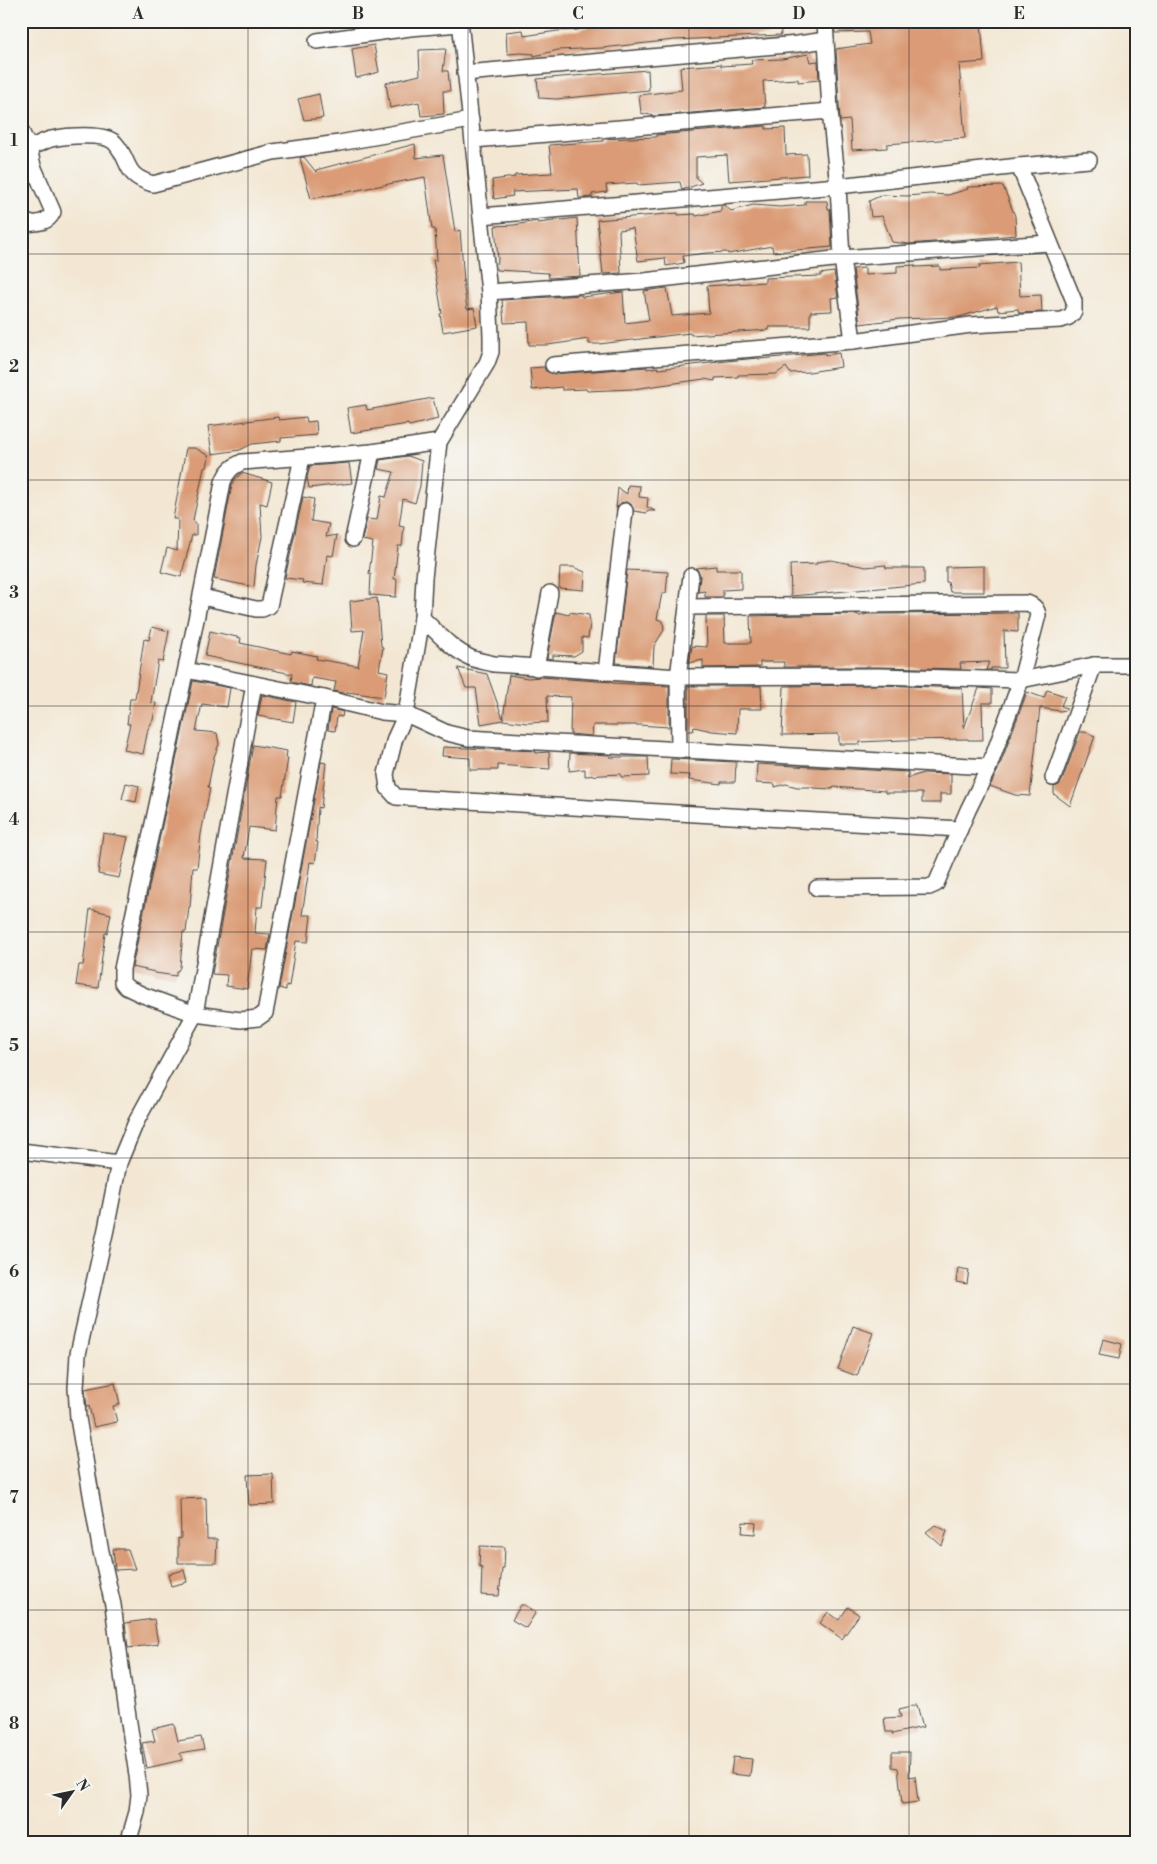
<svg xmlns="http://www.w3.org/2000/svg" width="1157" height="1864" font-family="'Libre Bodoni',serif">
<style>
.building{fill:#da9b76}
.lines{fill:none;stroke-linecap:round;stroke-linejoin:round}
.minor-casing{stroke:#494744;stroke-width:18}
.minor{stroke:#fff;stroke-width:15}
.grid{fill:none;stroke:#2b2b2b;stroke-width:1;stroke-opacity:0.55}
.neatline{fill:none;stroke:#2b2b2b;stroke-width:2}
.grid-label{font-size:16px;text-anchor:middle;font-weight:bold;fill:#2b2b2b}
</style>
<rect width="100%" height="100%" fill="#f6f6f2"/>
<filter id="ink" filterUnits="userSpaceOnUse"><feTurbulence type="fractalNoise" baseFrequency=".02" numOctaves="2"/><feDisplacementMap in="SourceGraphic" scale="10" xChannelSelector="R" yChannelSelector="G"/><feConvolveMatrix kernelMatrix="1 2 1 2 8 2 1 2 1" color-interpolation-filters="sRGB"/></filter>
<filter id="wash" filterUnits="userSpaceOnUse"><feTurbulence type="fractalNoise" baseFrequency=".0096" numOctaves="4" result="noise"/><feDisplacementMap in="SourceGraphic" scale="20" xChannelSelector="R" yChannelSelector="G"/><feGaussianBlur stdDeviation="1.12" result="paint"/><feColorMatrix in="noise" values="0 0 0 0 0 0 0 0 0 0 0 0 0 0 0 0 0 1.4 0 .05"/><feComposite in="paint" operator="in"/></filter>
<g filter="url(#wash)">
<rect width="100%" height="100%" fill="#f3e7d3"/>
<g id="blocks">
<g class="building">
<polygon points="666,21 780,21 781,35 674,40 602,48 558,50 534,56 534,54 521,53 508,54 507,51 506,32 523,30 524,36 557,31 578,30 595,24 595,26 621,23 622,26"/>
<polygon points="834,21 894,21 895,28 920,24 919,21 981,21 984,62 959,64 965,138 887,144 887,148 852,150 850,120 840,121 836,49 870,44 868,32 835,33"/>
<polygon points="374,45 379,72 356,78 352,49"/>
<polygon points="446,49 443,71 448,71 450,91 443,91 444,114 421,116 419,102 390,108 386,83 420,75 419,50"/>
<polygon points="808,54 810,62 818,61 819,80 798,82 798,79 763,81 765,107 655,116 641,113 639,95 682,90 680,67 721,64 721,66 752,64 751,60 782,59"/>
<polygon points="648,70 649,90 556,99 539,98 537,79"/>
<polygon points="319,94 323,118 304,120 298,99"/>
<polygon points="766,126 766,129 785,128 786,155 807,154 808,175 729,181 727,155 696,157 696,178 702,183 682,190 680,182 638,185 637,183 606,185 607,192 592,194 592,197 579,198 578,189 512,192 513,196 494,199 492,180 515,177 515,175 552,173 549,145 603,141 603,139 656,137 656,135"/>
<polygon points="415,144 416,158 443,155 455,232 460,230 464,281 463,281 467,309 474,308 477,326 443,332 440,314 442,313 433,260 437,260 435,229 432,229 425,177 311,199 300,158 304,157 316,172 316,170"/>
<polygon points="1003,186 1015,216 1016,235 909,244 892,242 882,216 871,217 869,201 882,195 907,196 930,194 948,195 968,189 967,187"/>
<polygon points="805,201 827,201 828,209 830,209 832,247 773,252 772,246 728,254 727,252 707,253 683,256 684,263 666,266 665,258 638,261 633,228 619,230 621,273 603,274 597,220 678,213 678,215 695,214 696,216 721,211 721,205 724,205 731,211 753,205 780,207 805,205"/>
<polygon points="577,218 580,276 549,278 548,273 497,270 498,259 495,226 514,225 537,221 538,223"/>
<polygon points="1018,262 1020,296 1041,295 1042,312 1019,313 1018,309 998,311 997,306 959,317 899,319 860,324 853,269 865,268 865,275 897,273 897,266 915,265 915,267 940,266 940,270 980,268 979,265"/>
<polygon points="834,272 838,297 831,298 832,311 810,312 810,327 769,327 769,330 691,335 690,333 599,344 589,344 589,339 548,345 529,345 528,322 504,323 502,300 581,295 582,297 623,292 625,323 649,320 644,291 667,288 672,316 709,313 707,286 765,282 765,278 821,276 820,274"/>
<polygon points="825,353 825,355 839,353 841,367 809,372 790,373 786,367 776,374 738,375 738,377 715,378 715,381 704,379 633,389 587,391 586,389 562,390 562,387 532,390 530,368 544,367 545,371 554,374 647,367 647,369 658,367 658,369 727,361 758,358 759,359"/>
<polygon points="433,398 438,419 409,426 408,424 351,433 347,408 366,405 367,410"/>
<polygon points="278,417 279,420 306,417 307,422 316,421 317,435 281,438 281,441 252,444 240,450 212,454 208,426"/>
<polygon points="186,448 195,448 209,456 207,467 204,468 193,520 196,524 196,535 192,535 181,577 161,572 167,548 177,551 178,519 173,519"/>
<polygon points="408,456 422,461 420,486 415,503 403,499 399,526 404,527 402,546 398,546 394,579 397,579 396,597 370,595 371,574 369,574 373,542 362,540 367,519 377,520 381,496 386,497 394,472 378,469 380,460"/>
<polygon points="349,463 352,483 309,488 307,477 310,466"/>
<polygon points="242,473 272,482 267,505 260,503 262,537 256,565 254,587 214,579 232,485 236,478"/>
<polygon points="628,485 640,486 639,497 648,498 647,507 655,511 647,511 647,513 634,511 631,504 626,502 621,503 616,508 618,488 627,494"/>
<polygon points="303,497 314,499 311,521 329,524 326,537 337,535 333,556 327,555 323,585 302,583 303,580 285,578"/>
<polygon points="831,560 866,567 885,565 886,568 924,568 924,584 791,596 790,565 817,564 817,562"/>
<polygon points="716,566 716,570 741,570 741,589 723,590 723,597 705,597 705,591 698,592 700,577 699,572 696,568"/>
<polygon points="984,566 984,592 950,592 948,582 946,582 946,567"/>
<polygon points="560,567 573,567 585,572 584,590 559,588"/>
<polygon points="627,570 668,572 666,593 662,593 657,619 663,621 664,630 654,646 653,666 616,663"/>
<polygon points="377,598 381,646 383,647 379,670 388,672 384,697 347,692 347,694 334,691 336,682 312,678 311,686 291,682 292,674 205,656 210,631 241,638 240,643 291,654 292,651 317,656 316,659 358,666 364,630 352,631 350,601"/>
<polygon points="556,612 569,615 570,612 589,615 590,624 588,638 582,637 582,651 574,656 553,655 553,659 547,658"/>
<polygon points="1018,613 1018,632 1004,631 1005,668 991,668 991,670 986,670 989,662 960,663 961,669 879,667 784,667 784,662 760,662 760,667 703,668 703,660 689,663 692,646 707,647 706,616 724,616 725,643 751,643 750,616 856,614 860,616 867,614"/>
<polygon points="152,627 169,631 163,662 158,661 151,702 156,703 153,720 148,729 143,754 124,750 130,724 127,724 130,699 135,699 144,639 149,640"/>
<polygon points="458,668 487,674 503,719 509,675 528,678 540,677 612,682 612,683 669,686 669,727 638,725 593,725 592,736 570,734 571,697 547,696 548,722 527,723 503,720 481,724 476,688 466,688"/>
<polygon points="193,681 230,688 227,707 202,704 196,731 217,733 219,744 214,757 208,787 210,788 201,834 197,868 193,868 190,907 189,907 186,932 183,932 180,967 178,971 176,971 176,976 155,973 155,972 132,967"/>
<polygon points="879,685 962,688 964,728 979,688 992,689 992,703 982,703 983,740 968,740 968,739 903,740 860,742 860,744 839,744 839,734 782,735 784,686"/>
<polygon points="688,686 761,686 762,709 738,709 737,733 712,731 694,727 693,731 688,731"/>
<polygon points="1047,690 1065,696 1061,706 1066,708 1066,710 1060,711 1040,708 1030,796 1015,795 990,786 998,770 1027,692 1044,698"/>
<polygon points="262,695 296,702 293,722 258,716"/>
<polygon points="331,709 343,712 342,717 337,716 335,731 328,730"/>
<polygon points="1080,732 1085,732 1095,736 1070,806 1054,794 1054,787 1059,785 1062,781"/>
<polygon points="253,745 287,751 286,758 288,758 282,796 278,796 275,830 249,827 244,858 267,859 262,907 257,907 255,933 270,934 267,950 252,949 247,989 226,986 227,975 212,974"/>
<polygon points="443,747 536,751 535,753 549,752 550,769 498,765 498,770 470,770 470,758 442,756"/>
<polygon points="570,753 610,755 610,757 648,757 649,776 621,777 621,774 585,776 585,769 569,771"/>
<polygon points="671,759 736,762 735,782 721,782 721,784 689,780 690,775 670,774"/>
<polygon points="321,762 326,763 321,808 318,807 316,842 318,842 315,863 310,862 302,915 311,915 308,942 296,941 289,986 286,985 286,990 279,988"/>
<polygon points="757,764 908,772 908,778 923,773 951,774 951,794 940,794 940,803 922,803 922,793 885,793 885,791 833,787 833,789 813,788 813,787 797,787 786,784 775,787 775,784 756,783"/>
<polygon points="126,783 139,786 136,802 122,799"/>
<polygon points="103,833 128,837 119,878 98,874"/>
<polygon points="90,909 111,914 107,933 105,933 98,988 76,985 79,965 83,965"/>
<polygon points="958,1268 969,1270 967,1284 956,1282"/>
<polygon points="853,1326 873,1333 857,1376 838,1369"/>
<polygon points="1103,1339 1122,1344 1119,1359 1099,1355"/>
<polygon points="115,1383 120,1404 113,1406 117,1422 94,1427 89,1406 87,1407 85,1389"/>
<polygon points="273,1474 274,1504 249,1505 247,1475"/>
<polygon points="206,1498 207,1539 217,1539 216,1563 178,1563 178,1538 181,1539 180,1499"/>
<polygon points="743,1522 756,1523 755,1534 742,1533"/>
<polygon points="935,1525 947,1531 942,1546 926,1532"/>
<polygon points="480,1546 505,1547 504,1568 502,1568 499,1596 481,1595 482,1567 479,1566"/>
<polygon points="113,1549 128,1549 135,1569 115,1570"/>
<polygon points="184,1570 187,1582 171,1586 168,1574"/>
<polygon points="521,1605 525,1605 536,1612 526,1628 512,1620"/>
<polygon points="848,1607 859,1615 842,1639 820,1623 828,1612 839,1620"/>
<polygon points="154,1619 158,1644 128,1648 125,1623"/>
<polygon points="917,1705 923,1727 892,1734 893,1732 886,1732 884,1718 901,1717 899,1709"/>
<polygon points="174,1724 178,1741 201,1737 204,1749 180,1753 182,1760 147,1768 142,1743 155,1741 152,1729"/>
<polygon points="892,1752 910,1752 909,1777 915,1776 918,1802 902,1804 898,1768 892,1767"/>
<polygon points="733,1757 752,1759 750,1776 731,1774"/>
</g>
</g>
</g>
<g filter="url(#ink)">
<use href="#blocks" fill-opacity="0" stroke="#494744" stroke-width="1"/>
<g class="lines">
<g class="minor-casing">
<g id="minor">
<path d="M460,21L489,292L491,336V352L487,363L439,442L424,578L422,618C437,632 451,649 471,658C478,661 487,662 494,664L678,677L879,676L1021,680L1094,665H1126"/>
<polyline points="825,21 830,111 838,186 842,258 853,341"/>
<polyline points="317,41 410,28 460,24"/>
<polyline points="465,73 798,44 826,40"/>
<path d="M21,131L29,148C36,145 44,141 51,139C65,136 105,132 115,143C132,162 122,175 153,184L273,152L339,143L471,120"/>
<polyline points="473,140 830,111"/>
<polyline points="481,216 838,186 1019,166"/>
<path d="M21,224C34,223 47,225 53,212L33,166L29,148"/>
<polyline points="489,292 644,281 842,258 1049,243"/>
<polyline points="553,365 853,341 971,325 1061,320 1069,317 1074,312 1074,301 1019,166 1089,160"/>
<polyline points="353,539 372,452"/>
<polyline points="202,597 256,609 262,609 269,606 302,458"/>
<path d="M687,607L1027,603C1033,605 1037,608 1038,615L1021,680L989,767L968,810L936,884L929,887L817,888"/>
<polyline points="422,618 406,714 395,738 386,774 388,788 396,797 960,829"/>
<polyline points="536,668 550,593"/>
<path d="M186,670L324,698L265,1013L258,1018L241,1020L195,1014L143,995L126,987L122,982V969C156,807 193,645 223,482C227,471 232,467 242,462L372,452L439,442"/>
<polyline points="606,672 625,511"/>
<polyline points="324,698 382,712 406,714 447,733 468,738 989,767"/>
<polyline points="679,749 678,677 691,576"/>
<polyline points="1053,778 1094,665"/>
<polyline points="21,1151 119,1163"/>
<polyline points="128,1843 137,1812 139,1795 137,1775 125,1697 113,1605 100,1547 78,1418 76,1388 78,1354 106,1229 119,1163 136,1122 195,1014 254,684"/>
</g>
</g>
<use href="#minor" class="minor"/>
</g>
</g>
<path class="grid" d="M248,21V1843M468,21V1843M689,21V1843M909,21V1843M21,254H1136M21,480H1136M21,706H1136M21,932H1136M21,1158H1136M21,1384H1136M21,1610H1136"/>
<rect width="1157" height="1864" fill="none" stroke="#f6f6f2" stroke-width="55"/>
<g transform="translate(72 1792) rotate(57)" stroke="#f6f6f2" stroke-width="4" paint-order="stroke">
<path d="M0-4L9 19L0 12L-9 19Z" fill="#2b2b2b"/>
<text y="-8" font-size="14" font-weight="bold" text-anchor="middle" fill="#2b2b2b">N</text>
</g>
<rect x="28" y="28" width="1102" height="1808" class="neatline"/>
<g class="grid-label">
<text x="138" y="19">A</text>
<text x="358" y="19">B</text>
<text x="578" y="19">C</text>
<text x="799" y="19">D</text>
<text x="1019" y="19">E</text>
<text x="14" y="146">1</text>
<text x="14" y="372">2</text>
<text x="14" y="598">3</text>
<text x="14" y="825">4</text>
<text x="14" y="1051">5</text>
<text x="14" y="1277">6</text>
<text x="14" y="1503">7</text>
<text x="14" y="1729">8</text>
</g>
</svg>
